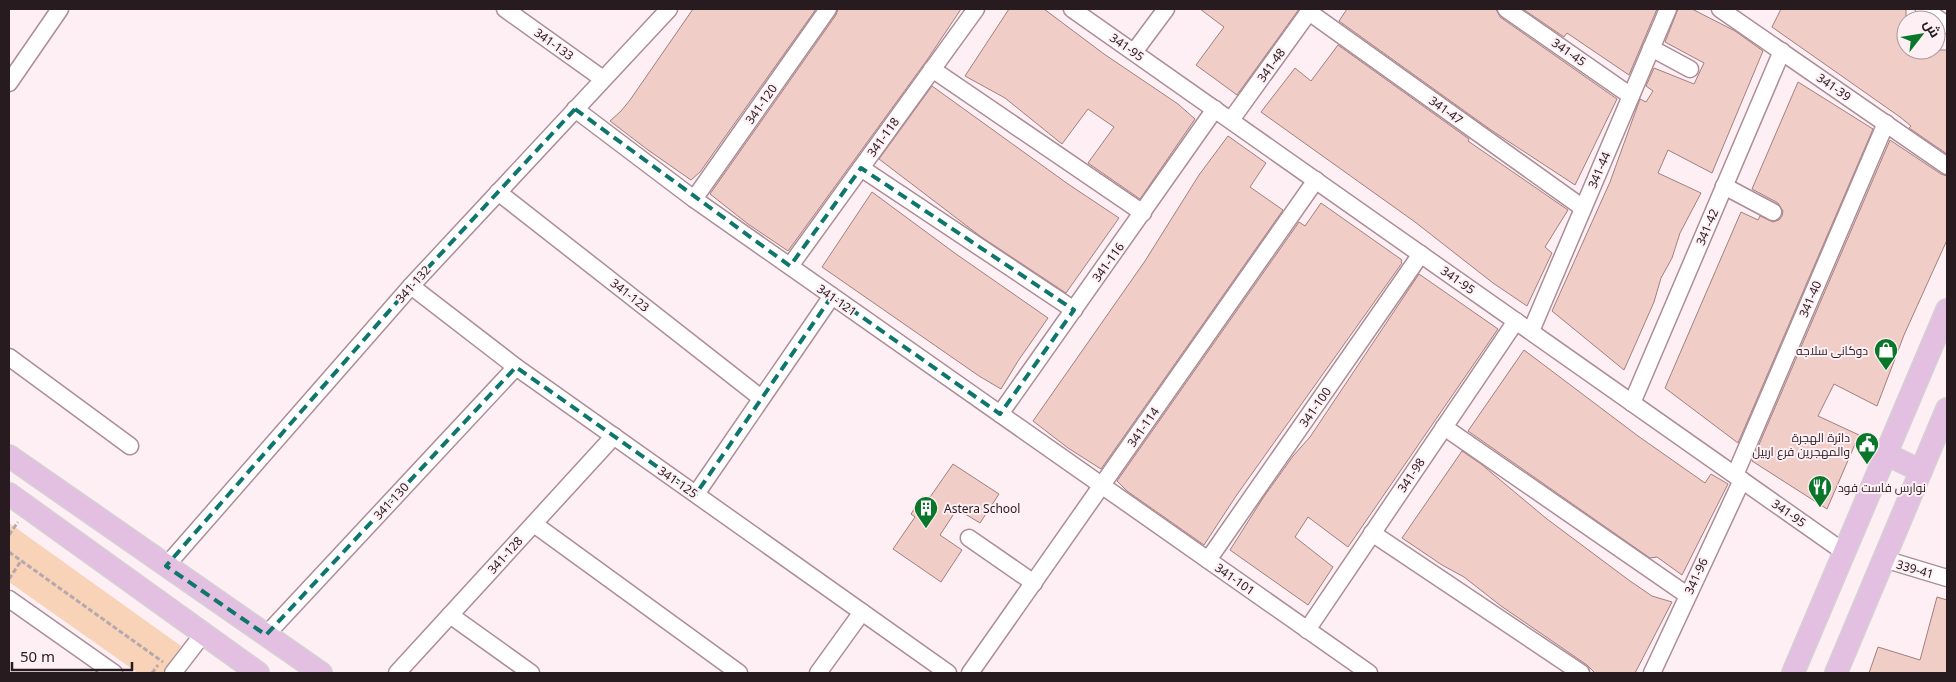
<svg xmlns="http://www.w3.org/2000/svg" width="1956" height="682" font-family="'Noto Sans',Cairo,sans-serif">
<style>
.green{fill:#f8d3b8}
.building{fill:#f1cdc8;stroke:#a1807c}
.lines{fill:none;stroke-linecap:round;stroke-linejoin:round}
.minor-casing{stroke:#ad8d97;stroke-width:19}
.major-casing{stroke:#d4d1d2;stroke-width:24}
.path{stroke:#b6a8ac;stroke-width:3;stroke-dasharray:5 2.5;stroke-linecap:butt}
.minor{stroke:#fff;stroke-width:16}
.major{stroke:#e3bfe2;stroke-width:21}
.marked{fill:none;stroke:#0f766e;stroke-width:4;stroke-dasharray:10 6;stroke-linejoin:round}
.labels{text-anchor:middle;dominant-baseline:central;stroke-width:4;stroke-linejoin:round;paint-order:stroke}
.street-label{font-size:12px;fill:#271b1f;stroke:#fdeff3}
.poi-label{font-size:12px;fill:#271b1f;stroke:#fdeff3;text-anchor:end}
</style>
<rect width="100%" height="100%" fill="#fdeff3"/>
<polygon class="green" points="9,523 181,646 162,673 138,673 9,582"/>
<g class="building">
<polygon points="693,9 816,9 700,172 691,180 648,150 610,121 621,111 630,100"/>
<polygon points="838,9 961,9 927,60 788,251 748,224 710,194 836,15"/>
<polygon points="1009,9 1044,9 1104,54 1178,104 1195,119 1140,199 1088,163 1114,127 1088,109 1062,144 1005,98 965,76"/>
<polygon points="1200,9 1299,9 1237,95 1196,65 1224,27"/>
<polygon points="1347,9 1496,9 1500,17 1617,99 1575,185 1491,130 1339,21"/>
<polygon points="1523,9 1657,9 1629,75 1567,33 1564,37"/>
<polygon points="1678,9 1692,9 1735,31 1763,51 1712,173 1668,150 1658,173 1701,193 1680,233 1672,258 1661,278 1654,302 1624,370 1552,311 1610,182 1640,99 1646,102 1653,91 1646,86 1654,68 1694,84 1704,63 1665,42"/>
<polygon points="1781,9 1906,9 1906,50 1947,50 1947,154 1909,128 1911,126 1900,117 1772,27"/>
<polygon points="1338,45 1469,139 1468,141 1568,210 1545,247 1552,253 1527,306 1493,283 1415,222 1261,112 1295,68 1311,81"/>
<polygon points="1798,82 1873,129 1738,443 1665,388 1741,212 1758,220 1760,216 1773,222 1779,220 1782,216 1783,211 1778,203 1752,189"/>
<polygon points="932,86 1068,184 1119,218 1066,293 980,236 879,159"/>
<polygon points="1228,136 1266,163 1250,187 1283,210 1101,469 1068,448 1033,421 1145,261 1199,175"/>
<polygon points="1890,140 1941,174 1947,176 1947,240 1904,335 1877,406 1834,384 1818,416 1859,435 1827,509 1752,461"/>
<polygon points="872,192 956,254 1048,318 1018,361 1001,389 979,376 822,267"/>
<polygon points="1321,203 1402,260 1401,262 1402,263 1236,496 1204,545 1127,491 1117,481 1299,222 1305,226"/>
<polygon points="1419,274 1498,329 1348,547 1308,517 1295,537 1333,567 1308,605 1230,550 1263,498 1293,456 1310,437"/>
<polygon points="1524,350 1638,436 1705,483 1711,474 1728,484 1682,575 1657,557 1650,558 1468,431"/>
<polygon points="1462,451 1481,464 1547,519 1630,581 1652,596 1672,602 1635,673 1595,673 1587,665 1501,606 1464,577 1442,565 1402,538"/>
<polygon points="953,464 999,494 980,523 957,509 940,535 962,550 941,582 893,549 915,517 911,514 922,497 928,500"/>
<polygon points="1937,597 1947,600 1947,673 1869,673 1878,647 1920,660"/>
</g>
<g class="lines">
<g class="minor-casing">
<g id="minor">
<polyline points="505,9 603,79"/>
<polyline points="1072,9 1844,552"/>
<polyline points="1506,9 1631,96"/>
<polyline points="1720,9 1947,166"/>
<polyline points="1924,9 1947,25"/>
<polyline points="1309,12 1583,208"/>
<polyline points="1651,48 1690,69"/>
<polyline points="1134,52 1166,9"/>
<polyline points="932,69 1143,213"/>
<polyline points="9,83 60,9"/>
<polyline points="575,109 694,199 1369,673"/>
<polyline points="1231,120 1311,9"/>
<polyline points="861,168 1074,310"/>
<polyline points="1724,186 1773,212"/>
<polyline points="498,192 761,398"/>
<polyline points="694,199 828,9"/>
<polyline points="790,266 976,9"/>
<polyline points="411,286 516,367 948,673"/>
<polyline points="1531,331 1668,9"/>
<polyline points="9,357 130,446"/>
<polyline points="1632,403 1782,51"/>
<polyline points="1000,414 1215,109"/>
<polyline points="1444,427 1687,595"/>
<polyline points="1735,475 1886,123"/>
<polyline points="696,494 832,296"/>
<polyline points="534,524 739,673"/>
<polyline points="1372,533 1581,673"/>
<polyline points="969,538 1034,583"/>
<polyline points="1884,559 1947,578"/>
<polyline points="1208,560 1421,254"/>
<polyline points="166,566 411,286 669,9"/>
<polyline points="9,599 114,673"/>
<polyline points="450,615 531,673"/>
<polyline points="1307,630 1516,321"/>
<polyline points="266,635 516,367"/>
<polyline points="173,673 203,634"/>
<polyline points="397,673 614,436"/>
<polyline points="818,673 862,612"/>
<polyline points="970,673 1316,180"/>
<polyline points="1652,673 1742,480"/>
</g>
</g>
<g class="major-casing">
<g id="major">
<polyline points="1886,454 1921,471"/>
<polyline points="9,456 321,673"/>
<polyline points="9,494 258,673"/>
<polyline points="1793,673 1947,310"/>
<polyline points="1836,673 1947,409"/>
</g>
</g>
<g class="path">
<polyline points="9,535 18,522"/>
<polyline points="9,552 163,662"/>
<polyline points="9,579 21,561"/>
<polyline points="152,673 158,665"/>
</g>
<use href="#minor" class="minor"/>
<use href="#major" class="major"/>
</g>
<path class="marked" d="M575,109L790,266L861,168L1074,310L1000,414L832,296L696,494L516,367L266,635L166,566L411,286Z"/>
<defs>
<g id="shop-pin" transform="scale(1.25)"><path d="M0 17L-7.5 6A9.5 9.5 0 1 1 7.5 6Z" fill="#09762a" stroke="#fdeff3"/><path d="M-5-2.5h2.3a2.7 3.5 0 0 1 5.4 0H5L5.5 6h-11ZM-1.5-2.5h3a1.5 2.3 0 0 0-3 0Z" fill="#fff"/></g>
<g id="civic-pin" transform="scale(1.25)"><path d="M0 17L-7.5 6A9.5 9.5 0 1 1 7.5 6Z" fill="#09762a" stroke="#fdeff3"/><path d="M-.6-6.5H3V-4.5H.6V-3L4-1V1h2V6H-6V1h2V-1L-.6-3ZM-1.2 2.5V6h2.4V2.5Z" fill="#fff"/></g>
<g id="restaurant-pin" transform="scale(1.25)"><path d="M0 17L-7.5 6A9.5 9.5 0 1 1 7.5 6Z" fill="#09762a" stroke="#fdeff3"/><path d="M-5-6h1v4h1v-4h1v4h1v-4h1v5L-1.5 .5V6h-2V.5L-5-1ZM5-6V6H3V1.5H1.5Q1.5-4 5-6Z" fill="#fff"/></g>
<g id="building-pin" transform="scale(1.25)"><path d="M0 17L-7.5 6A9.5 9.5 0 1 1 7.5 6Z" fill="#09762a" stroke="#fdeff3"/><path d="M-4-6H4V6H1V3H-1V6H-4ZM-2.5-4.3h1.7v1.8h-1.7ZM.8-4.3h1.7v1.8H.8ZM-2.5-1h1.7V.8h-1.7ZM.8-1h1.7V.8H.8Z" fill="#fff"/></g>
</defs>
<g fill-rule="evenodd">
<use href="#shop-pin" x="1886" y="350"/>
<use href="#civic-pin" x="1867" y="444"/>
<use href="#restaurant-pin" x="1820" y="487"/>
<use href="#building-pin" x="926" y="508"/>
</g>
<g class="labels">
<g class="street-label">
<text transform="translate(554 44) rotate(36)">341-133</text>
<text transform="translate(1127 47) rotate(35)">341-95</text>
<text transform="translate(1569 52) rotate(35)">341-45</text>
<text transform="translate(1271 65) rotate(-54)">341-48</text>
<text transform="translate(1834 87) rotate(35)">341-39</text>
<text transform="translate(761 104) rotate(-55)">341-120</text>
<text transform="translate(1446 110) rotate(36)">341-47</text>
<text transform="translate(883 137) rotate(-54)">341-118</text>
<text transform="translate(1599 170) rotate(-67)">341-44</text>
<text transform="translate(1707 227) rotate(-67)">341-42</text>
<text transform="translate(1108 262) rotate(-54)">341-116</text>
<text transform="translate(1458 280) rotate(35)">341-95</text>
<text transform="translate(413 284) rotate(-48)">341-132</text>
<text transform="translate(630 295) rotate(38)">341-123</text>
<text transform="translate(1810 299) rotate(-67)">341-40</text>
<text transform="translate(837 300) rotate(35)">341-121</text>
<text transform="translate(1315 407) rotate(-55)">341-100</text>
<text transform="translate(1143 427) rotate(-55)">341-114</text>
<text transform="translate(1411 475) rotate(-56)">341-98</text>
<text transform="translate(678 482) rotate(35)">341-125</text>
<text transform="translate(391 501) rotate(-47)">341-130</text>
<text transform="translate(1789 513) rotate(35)">341-95</text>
<text transform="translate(505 555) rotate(-48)">341-128</text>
<text transform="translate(1915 569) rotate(16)">339-41</text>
<text transform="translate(1696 576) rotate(-65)">341-96</text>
<text transform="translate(1235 579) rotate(35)">341-101</text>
</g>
<g class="poi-label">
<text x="1868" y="350">دوكانى سلاجه</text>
<text x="1850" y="437">دائرة الهجرة<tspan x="1850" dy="14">والمهجرين فرع اربيل</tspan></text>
<text x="1838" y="487" text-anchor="start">نوارس فاست فود</text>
<text x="944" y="508" text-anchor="start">Astera School</text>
</g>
</g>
<rect width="1956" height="682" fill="none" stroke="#271b1f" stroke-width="20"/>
<g transform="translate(1921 35) rotate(59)"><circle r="24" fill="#fdeff3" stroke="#a79a9e"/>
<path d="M0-4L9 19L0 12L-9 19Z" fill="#09762a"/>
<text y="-8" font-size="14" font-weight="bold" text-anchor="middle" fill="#271b1f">ش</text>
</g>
<path d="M12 662v8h120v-8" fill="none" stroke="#271b1f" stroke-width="2.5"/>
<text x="20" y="662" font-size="15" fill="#271b1f" stroke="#fdeff3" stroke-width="4" paint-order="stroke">50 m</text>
</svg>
